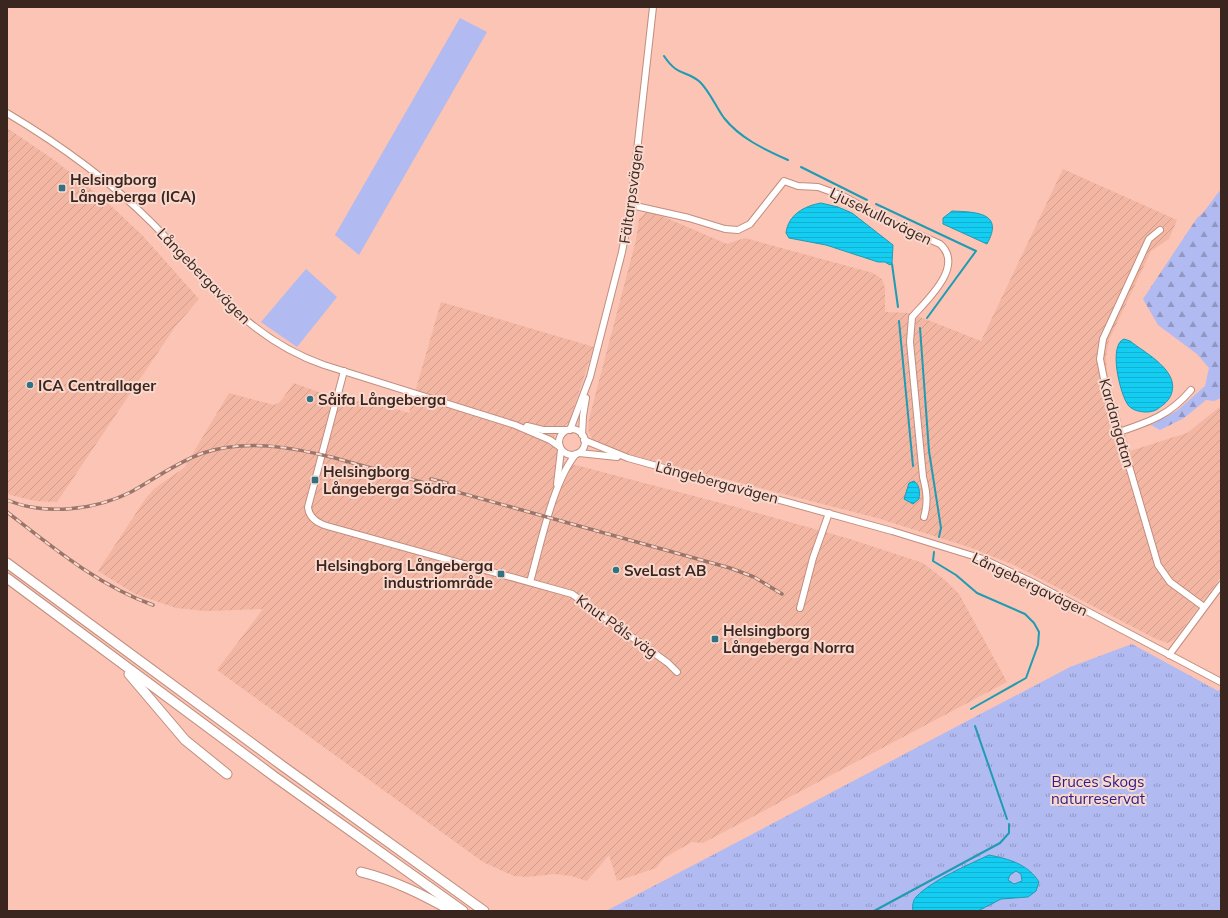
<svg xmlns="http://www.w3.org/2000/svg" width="1228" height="918" font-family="Mulish,sans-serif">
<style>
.industrial{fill:url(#industrial-furrows)}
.grass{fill:#b1baf1}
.forest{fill:url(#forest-firs)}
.park{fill:url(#park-tufts)}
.water{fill:url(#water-rules);stroke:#1f9bb3;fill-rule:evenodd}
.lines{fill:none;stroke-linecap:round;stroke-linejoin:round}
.stream{stroke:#1f9bb3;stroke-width:2}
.minor-casing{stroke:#c18e7e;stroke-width:8}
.highway-casing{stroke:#c18e7e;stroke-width:11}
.minor{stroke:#fff;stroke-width:6}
.highway{stroke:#fff;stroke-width:9}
.rail-casing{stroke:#9b756a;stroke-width:3.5}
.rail{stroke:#f9d8cd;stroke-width:2;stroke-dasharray:6;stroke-linecap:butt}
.poi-dot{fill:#2f7283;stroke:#f9d8cd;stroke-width:1.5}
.labels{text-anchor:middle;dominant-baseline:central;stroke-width:4;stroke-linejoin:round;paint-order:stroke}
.poi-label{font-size:15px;font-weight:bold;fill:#3a261f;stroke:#f9d8cd;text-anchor:start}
.street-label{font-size:15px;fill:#3a261f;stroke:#f9d8cd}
.park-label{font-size:15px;fill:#2b1d8a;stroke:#f9d8cd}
</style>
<defs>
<pattern id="industrial-furrows" width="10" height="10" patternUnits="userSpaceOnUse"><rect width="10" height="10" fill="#f3b6a3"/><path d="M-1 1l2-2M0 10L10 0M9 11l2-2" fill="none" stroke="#d19c8c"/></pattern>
<pattern id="forest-firs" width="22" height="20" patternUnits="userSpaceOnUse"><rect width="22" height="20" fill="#b1baf1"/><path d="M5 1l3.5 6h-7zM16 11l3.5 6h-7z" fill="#9197c3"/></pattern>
<pattern id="park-tufts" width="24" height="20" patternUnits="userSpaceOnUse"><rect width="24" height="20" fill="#b1baf1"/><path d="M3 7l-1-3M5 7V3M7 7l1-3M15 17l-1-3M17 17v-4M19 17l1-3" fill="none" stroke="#9197c3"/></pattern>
<pattern id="water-rules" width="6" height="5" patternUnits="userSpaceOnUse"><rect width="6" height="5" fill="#14cdf2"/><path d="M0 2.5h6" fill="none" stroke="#14b0cf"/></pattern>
</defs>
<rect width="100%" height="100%" fill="#fbc4b4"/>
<g class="industrial">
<polygon points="7,128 57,162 109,204 143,236 199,299 175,327 57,502 35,501 7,494"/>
<polygon points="1063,169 1177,220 1169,239 1151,251 1109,340 1106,357 1107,373 1130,451 1187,433 1221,406 1221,577 1174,640 1167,643 1156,639 1014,565 969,547 877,518 616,451 593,441 588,430 589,419 636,240 639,219 646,212 655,213 727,244 745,238 873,273 882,279 885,288 885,312 910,313 981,341"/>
<polygon points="441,302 594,347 569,422 557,432 554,436 558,456 564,462 736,507 850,539 923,563 945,580 959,594 1007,682 703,843 692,842 664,858 656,868 617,881 609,855 587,881 571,876 555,874 527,877 514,876 483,862 217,670 263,609 206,611 176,608 135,594 98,571 146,498 155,488 184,468 229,393 274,405 280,402 294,383 337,399 376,403 409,413"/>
</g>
<g class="grass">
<polygon points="460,18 487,32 359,255 335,235"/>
<polygon points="306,269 337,297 297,347 261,322"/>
</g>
<polygon class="forest" points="1221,189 1221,398 1214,401 1206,400 1184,418 1160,430 1151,425 1178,410 1205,386 1209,368 1197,354 1158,325 1143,299 1197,218 1203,213"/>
<polygon class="park" points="1132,644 1218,691 1221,688 1221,911 606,911 1070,667"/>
<g class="water">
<path d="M821,203L838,207L852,213L893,245L892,263L890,265L885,262H878L826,245L789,238L786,233C788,215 804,206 821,203Z"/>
<path d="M952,211C975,212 1005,212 987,244L943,224V218Z"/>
<path d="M1124,339L1130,341C1145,353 1181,371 1171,395C1168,402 1162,406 1156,410C1148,414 1133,412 1128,405C1120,394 1108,345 1124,339Z"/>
<path d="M914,481C920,485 920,493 919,499L913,504L904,499L909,483Z"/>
<path d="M989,855C1009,859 1028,864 1039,882L1036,891L1028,897L1001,899L978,911H913C912,906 913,900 916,897C932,880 968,865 989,855ZM1016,871L1021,874L1022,881L1014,884L1008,880L1010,875Z"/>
</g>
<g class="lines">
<g class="stream">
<path d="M664,56C678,77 686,70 700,82C710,92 716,107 724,118C741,139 764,149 788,160"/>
<polyline points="801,167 867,200"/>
<polyline points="876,204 976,251 927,318"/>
<polyline points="892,264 898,307"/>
<polyline points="899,321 913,466"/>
<polyline points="920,328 929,451 941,528 939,537"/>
<polyline points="934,552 933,561 956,575 977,593 1025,614 1034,623 1039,632 1038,645 1026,678 971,709"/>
<polyline points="975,726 1007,819"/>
<polyline points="874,911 1000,843 1009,833 1009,824"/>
</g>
<g class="minor-casing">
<g id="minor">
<path d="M7,113C59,144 108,179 151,222C208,279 244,337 324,365L515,425L550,440L560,447"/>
<path d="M631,205L689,218L725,229L738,230L750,224L784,181L798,186L818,187L843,196L890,222L940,244C965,266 927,300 912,317L910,342L923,477C927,492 928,503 924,517"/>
<polyline points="1160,230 1149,239 1103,339 1100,359 1105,384 1158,565 1170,582 1204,607"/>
<path d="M344,371L308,507C309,518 317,523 327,526L572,594L668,663L677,672"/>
<polyline points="527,426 543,430 567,430"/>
<circle cx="572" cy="442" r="13"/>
<polyline points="570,430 590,377 622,252 631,205 653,7"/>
<path d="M1119,432C1149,422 1170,415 1191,390"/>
<polyline points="582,435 583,416 586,398"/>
<polyline points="584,440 628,458 892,531 983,559 1030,581 1221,682"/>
<polyline points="579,453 617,457"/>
<polyline points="557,484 561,450"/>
<path d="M530,582C540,547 553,481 576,454"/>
<polyline points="800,608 813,558 829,513"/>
<polyline points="1169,655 1221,585"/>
</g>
</g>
<g class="highway-casing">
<g id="highway">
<polyline points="7,563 284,767 484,911"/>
<polyline points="7,578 275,777 463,911"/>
<polyline points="129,674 185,740 227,774"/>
<path d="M361,872C394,880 423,895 452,911"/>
</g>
</g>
<use href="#minor" class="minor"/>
<use href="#highway" class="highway"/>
<g class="rail-casing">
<g id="rail">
<polyline points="431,479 447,483"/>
<path d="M7,500C45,516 95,510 131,492C155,479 177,462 203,453C246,439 292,447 335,458L730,568L754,577L782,594"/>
<path d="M7,512C52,547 99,586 153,605"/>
</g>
</g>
<use href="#rail" class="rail"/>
</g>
<g class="poi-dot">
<rect x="58" y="184" width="8" height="8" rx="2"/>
<circle cx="30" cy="385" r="4"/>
<circle cx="310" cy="399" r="4"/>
<rect x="311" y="476" width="8" height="8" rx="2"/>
<circle cx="616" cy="570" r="4"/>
<rect x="497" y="570" width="8" height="8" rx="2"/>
<rect x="711" y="635" width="8" height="8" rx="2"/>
</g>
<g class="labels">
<g class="poi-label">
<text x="70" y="179">Helsingborg<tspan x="70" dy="17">Långeberga (ICA)</tspan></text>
<text x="38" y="385">ICA Centrallager</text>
<text x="318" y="399">Såifa Långeberga</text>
<text x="323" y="471">Helsingborg<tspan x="323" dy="17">Långeberga Södra</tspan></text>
<text x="493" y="565" text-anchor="end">Helsingborg Långeberga<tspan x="493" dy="17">industriområde</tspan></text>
<text x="624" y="570">SveLast AB</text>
<text x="723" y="630">Helsingborg<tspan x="723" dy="17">Långeberga Norra</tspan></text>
</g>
<g class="street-label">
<text transform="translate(631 194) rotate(-82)">Fältarpsvägen</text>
<text transform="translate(881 216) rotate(26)">Ljusekullavägen</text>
<text transform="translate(204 276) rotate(46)">Långebergavägen</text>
<text transform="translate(1117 423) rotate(74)">Kardangatan</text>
<text transform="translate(717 482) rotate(15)">Långebergavägen</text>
<text transform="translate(1030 584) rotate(26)">Långebergavägen</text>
<text transform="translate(617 626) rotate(36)">Knut Påls väg</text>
</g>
<g class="park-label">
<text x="1098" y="781">Bruces Skogs<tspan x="1098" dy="17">naturreservat</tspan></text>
</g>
</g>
<rect width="1228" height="918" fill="none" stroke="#3a261f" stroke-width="16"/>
</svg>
